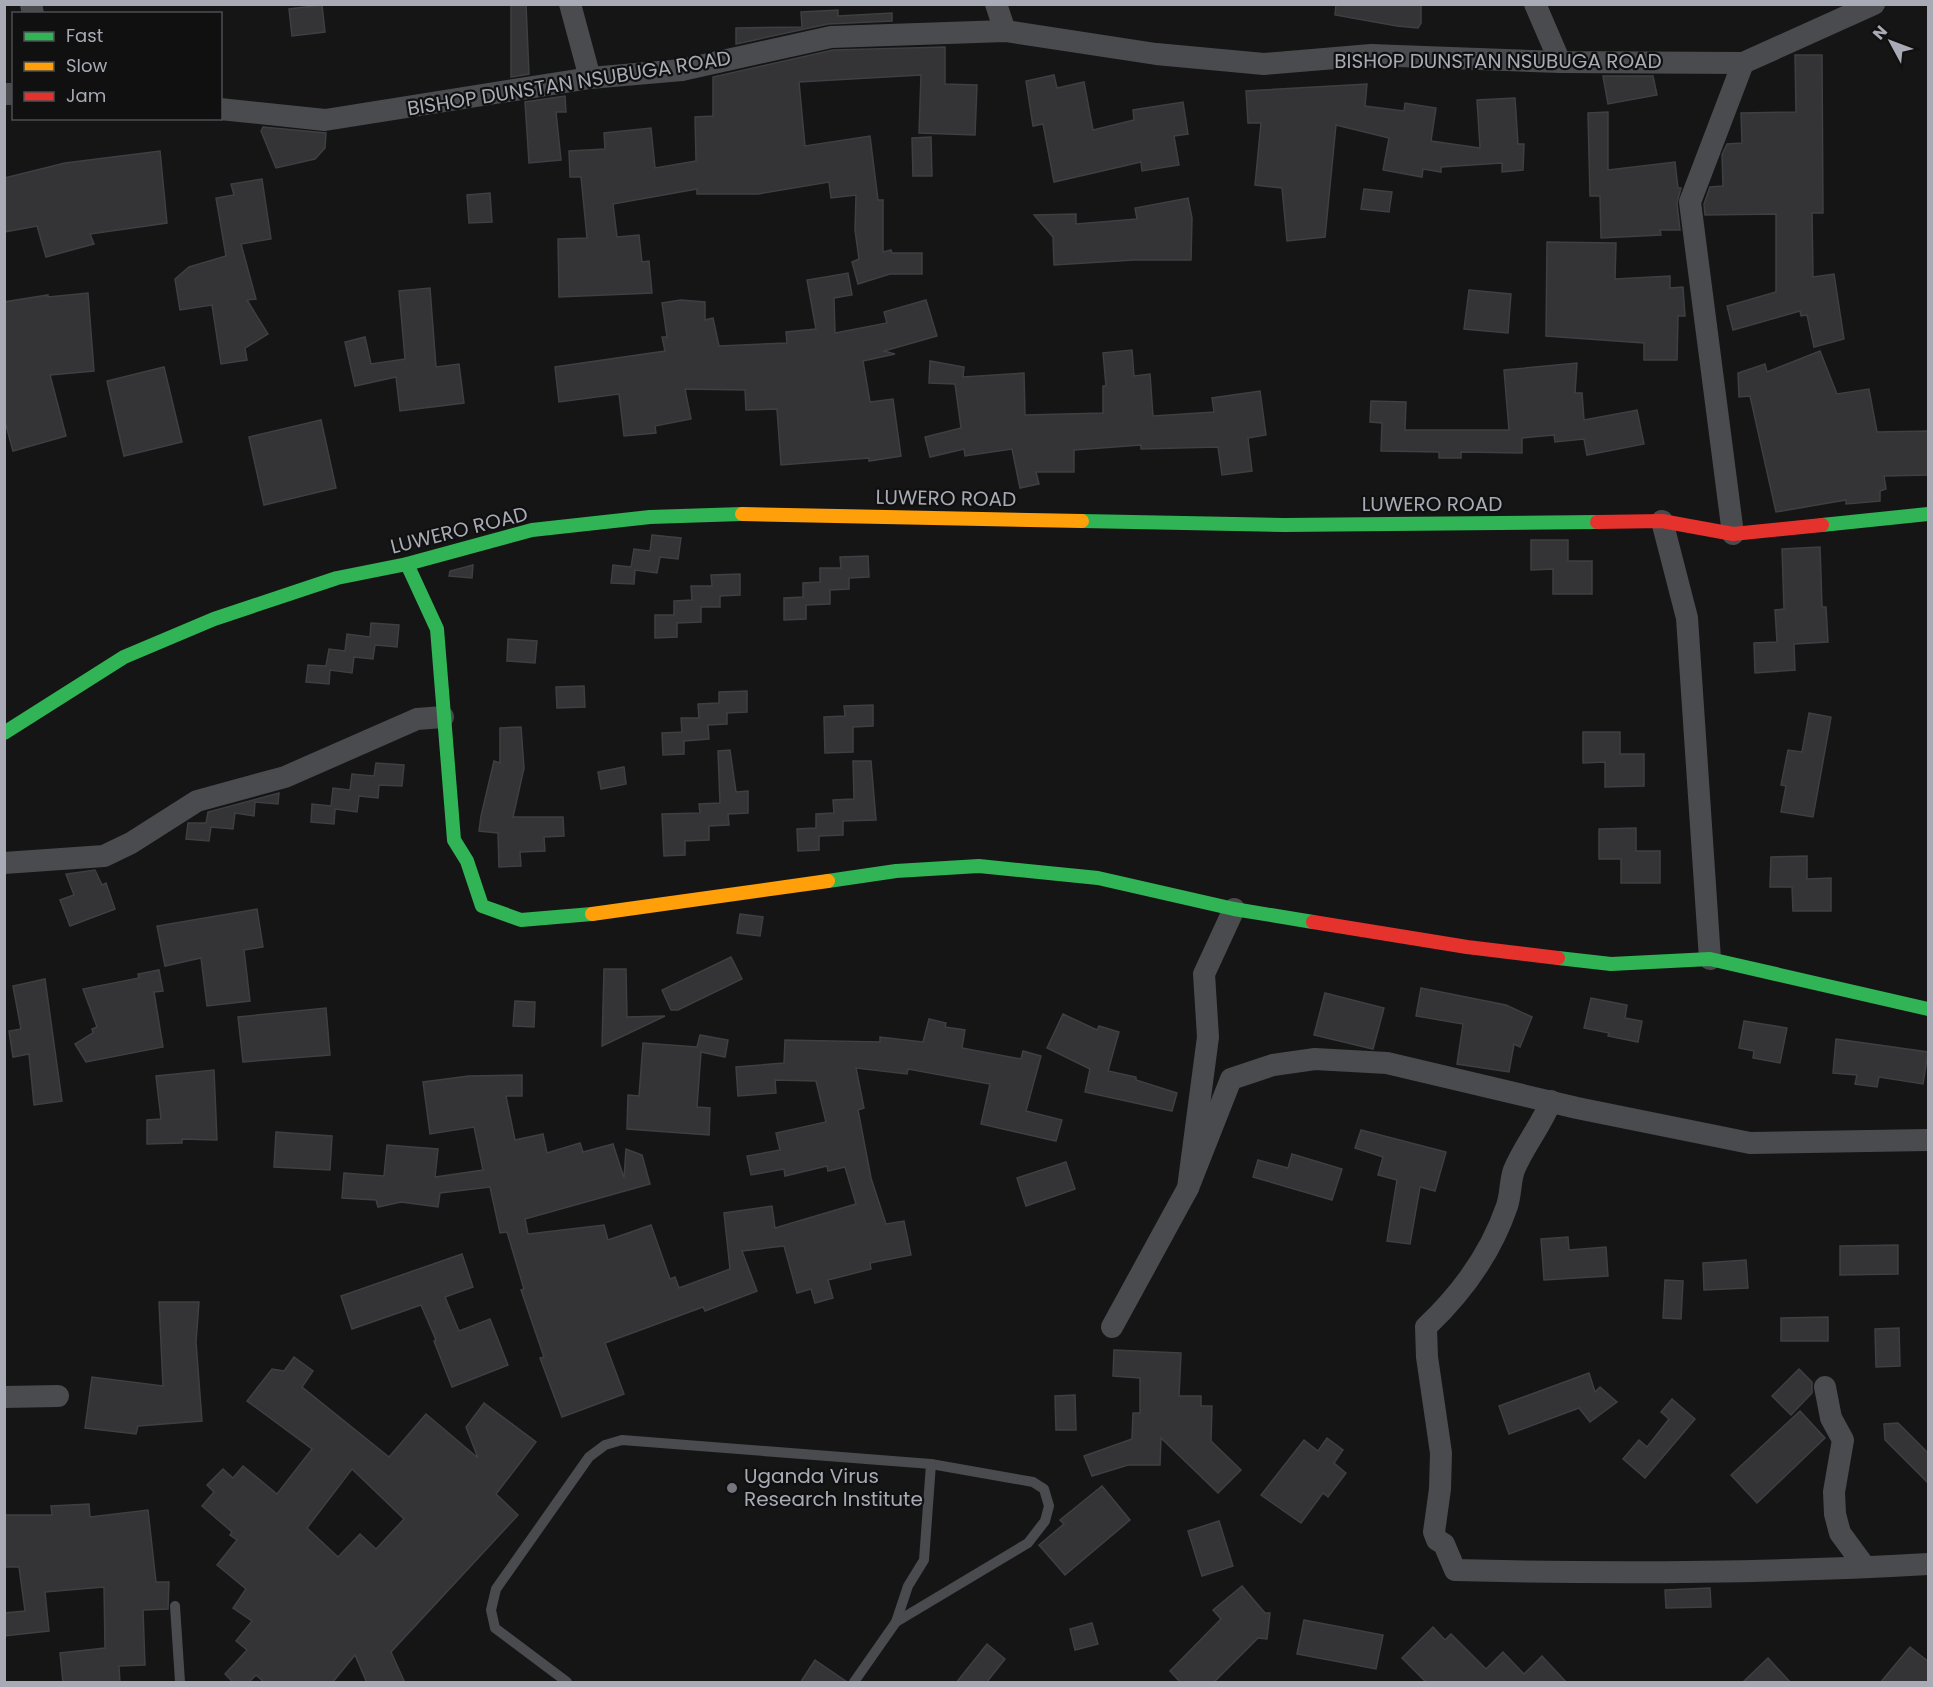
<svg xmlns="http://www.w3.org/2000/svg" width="1933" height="1687" font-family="Poppins,sans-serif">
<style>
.building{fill:#343437;stroke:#3e3f42;stroke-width:1.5;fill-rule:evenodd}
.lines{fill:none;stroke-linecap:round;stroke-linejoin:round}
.lane{stroke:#4a4b4e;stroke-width:10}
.street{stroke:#4a4b4e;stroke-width:22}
.fast{stroke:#30b455;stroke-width:14}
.slow{stroke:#ff9f0a;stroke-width:14}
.jam{stroke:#e5322d;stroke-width:14}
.poi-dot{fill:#75767d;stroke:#101011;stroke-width:2}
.labels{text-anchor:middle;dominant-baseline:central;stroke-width:4.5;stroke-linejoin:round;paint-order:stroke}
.street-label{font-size:20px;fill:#a8abb5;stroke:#101011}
.poi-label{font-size:20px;fill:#a8abb5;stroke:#101011;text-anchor:start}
</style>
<rect width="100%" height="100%" fill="#151516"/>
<g class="building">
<polygon points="511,4 526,4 529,74 511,77"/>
<polygon points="1336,4 1421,4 1421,23 1418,28 1397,26 1335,15"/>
<polygon points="322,5 325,32 292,36 289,9"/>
<polygon points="838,10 838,16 892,13 892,21 828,24 736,44 736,28 802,27 801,12"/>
<polygon points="945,47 945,84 977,85 975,135 919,133 921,75 799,82 805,146 870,136 878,200 883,200 883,252 891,250 892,253 922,253 922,274 890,274 858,284 852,262 859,259 855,230 856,195 831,198 829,182 758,194 697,194 697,189 613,204 617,237 639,235 642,262 649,261 652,293 559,297 558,239 587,238 581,177 570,177 569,151 605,149 604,133 651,128 655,168 696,161 695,117 713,116 713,77 833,50"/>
<polygon points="1795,55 1822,55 1823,213 1812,213 1813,277 1834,274 1844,339 1814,347 1807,315 1801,316 1800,311 1733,330 1727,306 1776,292 1776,214 1705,215 1704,204 1710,187 1723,186 1722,155 1727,144 1742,143 1741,113 1796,112"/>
<polygon points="1054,75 1057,88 1084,82 1093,130 1134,120 1133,110 1183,102 1188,134 1174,136 1179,165 1142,171 1141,162 1054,182 1043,124 1033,126 1026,81"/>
<polygon points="1603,76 1653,76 1657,95 1608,104"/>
<polygon points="1367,84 1365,106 1404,111 1405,103 1436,108 1431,141 1480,148 1477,100 1515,98 1518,144 1524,144 1523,170 1502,172 1502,163 1441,167 1441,172 1423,169 1422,177 1383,170 1389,138 1336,125 1325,237 1287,241 1282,188 1255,185 1261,123 1248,123 1246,91"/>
<polygon points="565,96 566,112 556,112 561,160 529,163 525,102"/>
<polygon points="1608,112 1608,170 1675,162 1678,188 1681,188 1677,203 1680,230 1660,230 1661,235 1601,238 1600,196 1590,196 1588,113"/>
<polygon points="263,127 326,133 325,148 315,159 276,168 261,131"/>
<polygon points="931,137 932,176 913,176 912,138"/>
<polygon points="160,151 167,223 90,234 94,244 46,257 37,226 4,232 4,178 65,163"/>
<polygon points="262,179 271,239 241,244 256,299 247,300 268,334 245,348 247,360 221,364 212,305 180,310 175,279 189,267 226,256 216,198 234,195 231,184"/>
<polygon points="1364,189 1392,192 1389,212 1361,209"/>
<polygon points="490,193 492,222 469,223 467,195"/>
<polygon points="1188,198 1192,218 1191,260 1134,260 1054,265 1053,237 1034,215 1076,214 1076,224 1137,219 1135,208"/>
<polygon points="1547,242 1616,243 1615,279 1670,276 1670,288 1683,287 1685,316 1678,316 1677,360 1644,360 1644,343 1546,336"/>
<polygon points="848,273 852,295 834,298 835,333 887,323 884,312 926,300 937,336 884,351 895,354 863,361 870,402 893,399 901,456 869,461 869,458 781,465 777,409 746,410 745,390 685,389 691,419 655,426 656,433 624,436 619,394 559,402 555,367 665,351 662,337 667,337 662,303 681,300 705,302 705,320 713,318 719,346 787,343 786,332 816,329 807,280"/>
<polygon points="430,288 436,367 459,364 464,403 400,411 396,377 355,386 345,342 365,337 371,364 405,359 399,291"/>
<polygon points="1469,290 1511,294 1508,333 1464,329"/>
<polygon points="88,293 94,371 50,375 66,436 13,451 4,418 4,302 48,295 48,297"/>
<polygon points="1132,350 1134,376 1150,374 1153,416 1214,412 1212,398 1260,391 1266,435 1248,438 1252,471 1222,475 1218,447 1141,449 1141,445 1074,450 1074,472 1036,472 1039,484 1020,488 1012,449 965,456 964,449 930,457 925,437 961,428 955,384 929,383 930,361 964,367 963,377 1024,373 1025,415 1103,413 1103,386 1106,386 1103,353"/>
<polygon points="1820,351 1837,394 1869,389 1877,432 1929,431 1929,475 1884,476 1886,489 1880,491 1880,501 1846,504 1846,500 1776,512 1750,396 1739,397 1738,373 1765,364 1767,372"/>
<polygon points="1577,363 1575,393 1582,393 1584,420 1637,410 1644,444 1587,455 1584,439 1555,442 1554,435 1522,438 1522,453 1461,452 1461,458 1439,458 1439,452 1381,451 1382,423 1370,422 1371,401 1406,402 1405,430 1509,430 1504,370"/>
<polygon points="164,367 182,442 124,456 107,381"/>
<polygon points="321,420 336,488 264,505 249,437"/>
<polygon points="652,535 681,538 678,559 660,557 657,573 635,570 634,584 611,583 613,565 631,567 634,549 650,551"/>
<polygon points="1531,540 1568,540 1568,561 1592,561 1592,594 1553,594 1553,569 1531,570"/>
<polygon points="1820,547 1822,607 1826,607 1828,642 1794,644 1795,670 1755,673 1754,643 1777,642 1775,610 1784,609 1782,549"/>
<polygon points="868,556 869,577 849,578 849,589 830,590 830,604 806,605 806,619 784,620 784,598 803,597 803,583 820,582 820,568 841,568 840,557"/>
<polygon points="473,565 472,578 449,576 450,571"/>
<polygon points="740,574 740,595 720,596 720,607 701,607 701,622 677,623 677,637 655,638 655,615 674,615 674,601 692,600 691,586 712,586 711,575"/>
<polygon points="371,623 399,625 397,647 375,645 373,659 354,657 352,673 330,670 329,684 306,682 308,665 326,666 329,649 345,651 347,634 370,637"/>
<polygon points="508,639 537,641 535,663 507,661"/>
<polygon points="584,686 585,707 557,708 556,687"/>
<polygon points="747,691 747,712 727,713 727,724 708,725 709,739 684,741 684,754 663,755 662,733 682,732 681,718 699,718 698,704 719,703 719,692"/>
<polygon points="873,705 873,726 853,727 853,752 825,753 824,717 845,716 844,706"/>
<polygon points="1809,713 1831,717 1813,817 1781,812 1786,786 1781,785 1788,750 1802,752"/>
<polygon points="521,727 524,768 513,817 563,817 564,836 544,837 545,851 520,852 521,866 499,867 498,833 479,831 481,816 494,761 500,763 500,728"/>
<polygon points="1583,732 1620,732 1620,754 1644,754 1644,786 1605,787 1605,762 1583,763"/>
<polygon points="730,750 736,792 748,791 748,813 728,814 729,825 709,826 709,840 685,841 685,855 664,856 662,814 700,813 699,804 720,803 718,751"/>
<polygon points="853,761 871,761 876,820 843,821 843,835 819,836 819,850 798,851 797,829 816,828 816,814 834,813 833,800 854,799"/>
<polygon points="376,763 404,765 402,786 379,785 378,798 359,796 357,812 335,809 334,824 311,822 312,804 331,806 333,788 350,790 352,774 374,776"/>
<polygon points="624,767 626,784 601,789 598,772"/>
<polygon points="279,793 278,804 255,802 254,816 235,813 233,829 211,827 209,841 186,839 188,823 206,823 208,812"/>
<polygon points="1636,828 1636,851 1660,851 1660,883 1621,883 1621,859 1599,859 1599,829"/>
<polygon points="1807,856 1807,879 1831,878 1831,911 1793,911 1792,887 1770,887 1771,857"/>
<polygon points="95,870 102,885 106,883 115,909 70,926 60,900 74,895 66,874"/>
<polygon points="257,909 263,947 244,950 250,1001 207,1006 201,958 165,966 157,926"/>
<polygon points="740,914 763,917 760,936 737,933"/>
<polygon points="731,957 742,979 678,1010 671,1010 662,990"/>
<polygon points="604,969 626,969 627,1017 665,1016 602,1046"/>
<polygon points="159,970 163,991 154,992 163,1047 86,1062 75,1044 93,1033 92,1029 97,1027 83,989 139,978 138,974"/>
<polygon points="45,979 62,1101 34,1105 29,1054 13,1057 9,1031 21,1029 13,986"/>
<polygon points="1421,988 1506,1005 1532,1017 1520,1047 1514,1044 1509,1072 1457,1064 1463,1024 1416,1016"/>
<polygon points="1325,993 1384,1008 1373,1049 1314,1035"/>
<polygon points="1591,998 1627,1005 1625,1018 1642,1021 1638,1042 1608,1036 1609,1033 1584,1028"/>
<polygon points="515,1001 535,1002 534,1027 513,1026"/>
<polygon points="326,1008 330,1055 243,1062 238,1017"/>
<polygon points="1063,1014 1097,1030 1099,1026 1119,1032 1108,1071 1136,1077 1136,1080 1177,1093 1172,1111 1085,1092 1090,1069 1047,1048"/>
<polygon points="929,1019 946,1023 945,1027 965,1030 962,1048 1021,1059 1023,1051 1041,1056 1026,1111 1062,1120 1056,1141 981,1124 990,1084 908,1069 907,1074 856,1068 864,1108 858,1110 871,1178 886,1224 904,1221 911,1255 870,1263 871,1269 828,1280 833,1298 815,1303 811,1289 797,1293 784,1246 742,1251 757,1291 705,1311 703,1307 605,1343 624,1394 562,1417 540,1358 544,1357 521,1290 524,1289 507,1232 500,1233 490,1187 440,1193 438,1207 401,1202 378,1207 376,1200 342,1198 344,1173 384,1176 387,1145 438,1149 435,1177 483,1170 474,1127 430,1134 423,1082 469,1076 522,1075 522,1096 506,1096 515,1140 543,1134 547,1153 580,1143 583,1152 613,1144 624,1178 626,1149 642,1155 650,1184 525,1219 528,1234 604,1225 608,1240 651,1225 670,1279 675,1277 679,1288 730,1269 724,1213 772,1206 775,1228 856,1204 845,1167 828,1171 827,1166 785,1176 784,1169 751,1175 747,1156 780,1150 776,1133 826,1122 816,1081 775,1080 776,1093 738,1096 736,1067 784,1063 785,1040 880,1042 880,1037 923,1042"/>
<polygon points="1744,1021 1787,1028 1780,1063 1753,1058 1754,1051 1739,1048"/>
<polygon points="700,1035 728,1040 725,1057 701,1052 697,1107 710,1108 709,1135 627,1129 628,1095 639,1096 643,1043 697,1047"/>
<polygon points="1836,1039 1928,1052 1923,1084 1879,1077 1877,1087 1855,1084 1857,1075 1833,1073"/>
<polygon points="214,1070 217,1140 182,1139 182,1143 147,1144 147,1120 161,1119 156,1076"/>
<polygon points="1361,1130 1446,1152 1435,1191 1420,1187 1410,1244 1387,1241 1397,1180 1378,1175 1383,1157 1355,1148"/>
<polygon points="276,1132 332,1136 330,1170 274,1167"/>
<polygon points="1292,1154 1342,1169 1332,1200 1253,1177 1258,1160 1288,1168"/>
<polygon points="1066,1162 1075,1189 1026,1206 1017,1178"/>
<polygon points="1568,1237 1569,1250 1606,1247 1608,1276 1544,1280 1541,1239"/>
<polygon points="1898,1245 1898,1274 1840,1275 1840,1246"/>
<polygon points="462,1254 473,1287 445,1297 459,1331 490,1319 508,1365 452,1387 434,1341 436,1340 421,1305 352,1329 341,1296"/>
<polygon points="1746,1260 1748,1288 1704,1290 1703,1263"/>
<polygon points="1665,1280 1683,1281 1681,1319 1663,1318"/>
<polygon points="159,1302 199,1302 196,1342 202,1421 138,1426 136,1434 85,1428 92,1377 163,1386"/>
<polygon points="1828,1317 1828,1341 1781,1341 1781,1318"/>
<polygon points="1899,1328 1900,1366 1876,1367 1875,1329"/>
<polygon points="1114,1350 1181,1353 1179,1396 1201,1396 1201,1406 1212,1406 1211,1441 1241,1470 1218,1493 1161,1438 1160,1465 1128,1465 1092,1476 1084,1456 1132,1439 1133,1413 1140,1413 1140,1378 1113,1376"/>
<path d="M294,1357L313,1371L302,1387L389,1457L426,1414L478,1458L466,1427L484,1403L536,1442L496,1494L518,1515L391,1652L405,1683H367L355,1655L332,1683H265L256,1675L248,1683H234L225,1674L247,1650L236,1641L252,1621L233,1608L246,1589L217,1565L237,1540L230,1535L232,1532L202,1506L214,1492L207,1485L223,1469L233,1478L243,1466L277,1494L312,1449L247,1401L272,1369L284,1371ZM352,1469L404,1519L376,1549L360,1534L338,1557L307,1528Z"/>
<polygon points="1799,1369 1812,1382 1812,1393 1791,1415 1772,1396"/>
<polygon points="1589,1373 1595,1392 1600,1387 1617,1402 1590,1422 1579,1408 1509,1434 1499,1406"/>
<polygon points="1075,1395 1076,1430 1056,1430 1055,1396"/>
<polygon points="1672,1399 1695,1419 1645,1478 1623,1459 1639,1440 1647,1447 1669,1419 1661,1412"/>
<polygon points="1800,1411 1825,1438 1757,1503 1731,1475"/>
<polygon points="1898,1423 1929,1454 1929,1484 1885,1440 1884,1424"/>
<polygon points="1327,1438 1343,1450 1334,1463 1346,1473 1328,1497 1323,1493 1301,1523 1261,1495 1304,1440 1318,1451"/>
<polygon points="1102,1486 1130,1520 1065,1575 1039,1545 1064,1524 1060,1520"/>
<polygon points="89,1504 90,1517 148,1510 156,1582 169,1582 168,1609 143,1610 145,1665 119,1666 120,1683 63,1683 60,1653 105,1648 104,1587 45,1592 49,1631 4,1636 4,1613 25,1611 19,1567 4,1567 4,1515 52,1515 51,1506"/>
<polygon points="1219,1521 1233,1566 1202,1576 1188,1531"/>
<polygon points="1242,1586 1265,1613 1270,1613 1267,1639 1258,1638 1213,1683 1181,1683 1170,1671 1221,1619 1213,1610"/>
<polygon points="1710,1588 1711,1607 1666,1608 1665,1590"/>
<polygon points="1304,1620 1383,1635 1376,1669 1297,1654"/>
<polygon points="1092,1623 1098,1644 1075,1650 1070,1629"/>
<polygon points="1433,1627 1445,1640 1451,1634 1486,1669 1503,1652 1524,1674 1542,1656 1567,1683 1427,1683 1402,1658"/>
<polygon points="987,1644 1005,1659 986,1683 956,1683"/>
<polygon points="1910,1647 1929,1662 1929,1683 1880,1683"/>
<polygon points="1768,1658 1791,1683 1742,1683"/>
<polygon points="815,1660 847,1682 847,1683 800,1683"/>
</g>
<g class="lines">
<g class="lane">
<polyline points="175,1606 180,1682"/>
<polyline points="896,1622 1028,1543 1045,1521 1049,1506 1044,1489 1033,1482 931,1464"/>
<polyline points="567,1682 495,1628 491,1610 496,1589 589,1457 605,1445 622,1440 931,1464 924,1560 908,1586 896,1622 854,1682"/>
</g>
<g class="street">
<polyline points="31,4 33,14"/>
<polyline points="570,4 590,78"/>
<polyline points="996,4 1005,31"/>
<polyline points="1535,4 1560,62"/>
<polyline points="4,94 14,94"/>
<polyline points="220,109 325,120 590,78 682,70 831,37 1005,31 1156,54 1264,64 1371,55 1560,62 1743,63 1874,4"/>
<polyline points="1662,521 1687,618 1710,959"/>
<polyline points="1733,534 1690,202 1743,63"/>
<polyline points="4,863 104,856 131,843 197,801 285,777 417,719 443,717"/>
<path d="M1551,1101C1541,1126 1524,1146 1514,1170C1510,1181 1511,1194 1507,1206C1491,1253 1462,1293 1426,1327L1427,1357L1441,1453L1440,1489L1434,1532L1437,1540L1444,1544L1455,1570C1613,1574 1771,1573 1928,1564"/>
<polyline points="1188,1188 1231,1079 1273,1065 1315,1059 1387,1063 1577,1108 1750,1143 1928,1140"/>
<polyline points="1112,1327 1188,1188 1208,1037 1204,974 1234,909"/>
<polyline points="1825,1387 1831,1418 1843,1440 1834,1492 1835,1514 1840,1533 1865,1567"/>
<polyline points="4,1397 58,1396"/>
</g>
<g class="fast">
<polyline points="1082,521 1284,525 1597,522"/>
<polyline points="1822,525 1928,514"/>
<polyline points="407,564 437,629 454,840 467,861 482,906 521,920 592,914"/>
<polyline points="4,733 124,657 214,619 337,578 407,564 532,530 650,517 742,514"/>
<polyline points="828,881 896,871 979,866 1098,878 1234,909 1313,922"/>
<polyline points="1558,958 1611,964 1710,959 1928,1009"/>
</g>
<g class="slow">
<polyline points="742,514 1082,521"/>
<polyline points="592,914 828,881"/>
</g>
<g class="jam">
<polyline points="1597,522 1662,521 1733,534 1822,525"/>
<polyline points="1313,922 1467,947 1558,958"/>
</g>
</g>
<circle class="poi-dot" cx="732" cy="1488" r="6"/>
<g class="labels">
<g class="street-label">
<text x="1498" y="61">BISHOP DUNSTAN NSUBUGA ROAD</text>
<text transform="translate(569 83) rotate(-9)">BISHOP DUNSTAN NSUBUGA ROAD</text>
<text transform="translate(946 498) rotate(1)">LUWERO ROAD</text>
<text x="1432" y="504">LUWERO ROAD</text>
<text transform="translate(459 530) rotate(-14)">LUWERO ROAD</text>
</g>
<g class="poi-label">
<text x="744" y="1476">Uganda Virus<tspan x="744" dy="23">Research Institute</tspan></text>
</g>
</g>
<rect width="1933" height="1687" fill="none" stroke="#a8abb5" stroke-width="12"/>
<rect x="12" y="12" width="210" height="108" fill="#101011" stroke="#4d4e53" stroke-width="1.5"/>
<rect x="24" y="32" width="30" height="9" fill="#30b455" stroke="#4d4e53" stroke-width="1.5"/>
<text x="66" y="42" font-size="18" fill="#a8abb5">Fast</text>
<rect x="24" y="62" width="30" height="9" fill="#ff9f0a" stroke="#4d4e53" stroke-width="1.5"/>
<text x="66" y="72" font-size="18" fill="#a8abb5">Slow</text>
<rect x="24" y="92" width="30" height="9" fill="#e5322d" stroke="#4d4e53" stroke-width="1.5"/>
<text x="66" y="102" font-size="18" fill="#a8abb5">Jam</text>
<g transform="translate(1891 42) rotate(311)" stroke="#101011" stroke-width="4.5" paint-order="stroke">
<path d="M0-4.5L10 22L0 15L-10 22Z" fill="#a8abb5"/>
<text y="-9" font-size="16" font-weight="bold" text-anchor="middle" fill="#a8abb5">N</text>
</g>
</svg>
